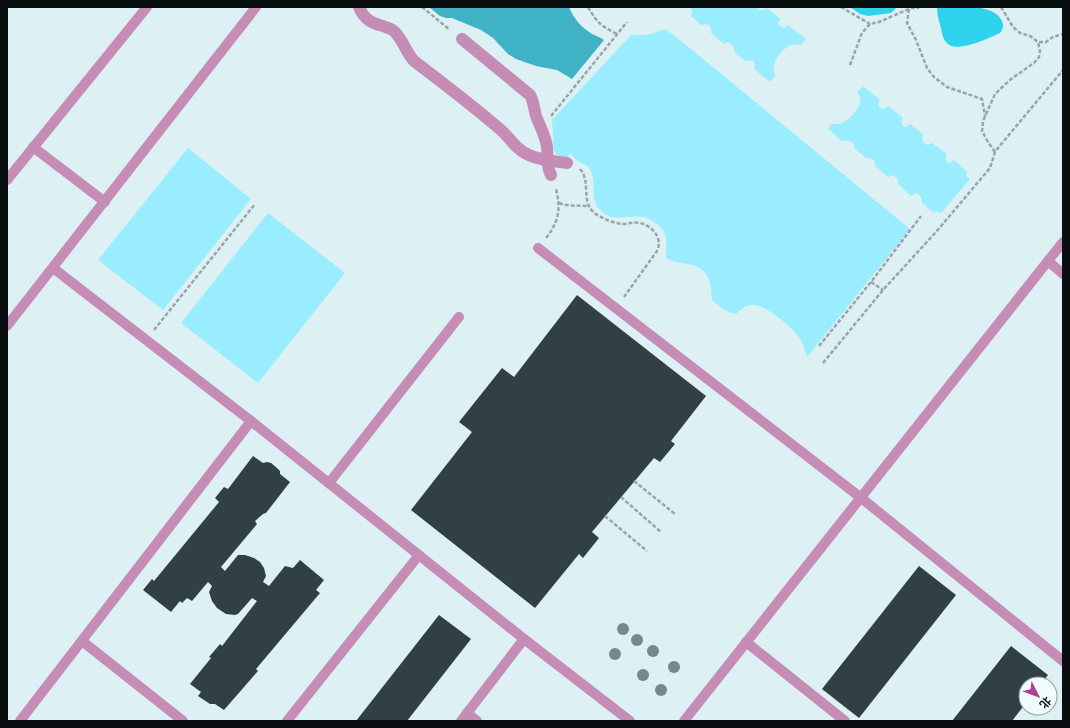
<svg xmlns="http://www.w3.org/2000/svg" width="1070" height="728" font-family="'Varela Round','Noto Sans SC',sans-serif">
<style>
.green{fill:#99edfe}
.forest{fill:#2fd2ec}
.water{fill:#40b2c5}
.building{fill:#304043}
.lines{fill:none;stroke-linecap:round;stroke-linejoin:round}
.path{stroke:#98a6a9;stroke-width:2.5;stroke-dasharray:4 2;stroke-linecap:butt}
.lane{stroke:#c58db5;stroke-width:10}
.street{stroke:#c58db5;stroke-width:12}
.tree{fill:#73898e}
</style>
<rect width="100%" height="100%" fill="#ddf0f4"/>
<g class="green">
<path d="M688,7H756L760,10H764L767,8L781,19H780L778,23L781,27L784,28L788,25L806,39L801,45C786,40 769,62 775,76L770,82L754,69L755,65L754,61L750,60L745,61L734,51C734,47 732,44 728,42L724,44L711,33C712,28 710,24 705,24L701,25L691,16C693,12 692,9 688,7Z"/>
<path d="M662,30H666L675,36L910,229L807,357C806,353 804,347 802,342C796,330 767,305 753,305C745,305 741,309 736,314C726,312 720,307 712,300C711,294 712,288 710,283C708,272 698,265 687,264C679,262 673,262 666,258C666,252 667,245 666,239C665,232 662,228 657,224C652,221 649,218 643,217C627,214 612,224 599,209C589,198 598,181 589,168C587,164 583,164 579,162C576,160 573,156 570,153L566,161C550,153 554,147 553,133C553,129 552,125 552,120L631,35H647Z"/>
<path d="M863,86L880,100L878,103L879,107L884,109L888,106L903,118L901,122L903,126L906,127L910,124L924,135L922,139L924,143L927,145L932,143L947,154L945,159L947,162L950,163L954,160L967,172L966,176L970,179L941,213L937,211L934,213L922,203V200L919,194L916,193L911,196L898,184L899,182L897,178L893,175L888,177L875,166C876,162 874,159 870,158H866L854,148V144C852,140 847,140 842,141L828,129L832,123C834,124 836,124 839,124C848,122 859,110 860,101C861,98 859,95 857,92Z"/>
<polygon points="188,148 251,199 163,310 98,260"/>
<polygon points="268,213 345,273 258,383 181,323"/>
</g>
<g class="forest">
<polygon points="850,7 897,7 891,13 868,16 860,14"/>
<path d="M937,7C954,7 994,2 1002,21C1004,26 1003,29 1000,33C989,38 956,54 947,43C943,40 942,33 941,28C939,21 937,15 937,7Z"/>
</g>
<path class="water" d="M429,7H569C573,18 582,28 592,34C596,36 600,37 604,40L572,79L557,70L536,66L516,59L508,54L493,38L481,30L452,18H446L440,16Z"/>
<g class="building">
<polygon points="577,295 706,396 671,441 675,444 660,462 654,458 592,532 599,538 583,558 579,554 535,608 411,510 472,432 459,422 502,368 514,377"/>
<polygon points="253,456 263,463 267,462 271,463 277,468 280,471 280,474 290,482 266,513 263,514 255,521 257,524 221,567 225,571 238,555 245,555 254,558 260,562 264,568 266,576 263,582 269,586 285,566 293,568 300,560 324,580 316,590 320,593 256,669 258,671 224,710 215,704 210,704 198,696 201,692 190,684 211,658 209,657 220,644 222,646 257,601 252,598 238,614 235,615 226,614 217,608 212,601 209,592 212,586 208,582 192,601 187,598 182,603 180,601 171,612 143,590 152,579 154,581 219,502 215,498 224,487 228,489"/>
<polygon points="919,566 956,595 859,718 822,689"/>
<polygon points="439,615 471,639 407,721 356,721"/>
<polygon points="1011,646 1048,675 1041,684 1026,684 1026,703 1012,721 952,721"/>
</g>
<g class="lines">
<g class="path">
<polyline points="422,7 450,30"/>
<path d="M588,7C598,24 600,25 617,34"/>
<polyline points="841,7 870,24"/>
<polyline points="1001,7 1013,27 1020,33 1030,36 1038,42 1046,42 1053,37 1063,34"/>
<polyline points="909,9 907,23 916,40 927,68 934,77 947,87 982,99 985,116"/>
<polyline points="850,65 862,33 870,24 879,22 911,8 918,8 919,7"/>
<polyline points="551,116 627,22"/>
<polyline points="995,152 988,142 982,131 983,121 995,94 1011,79 1034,63 1039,57 1040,51 1038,42"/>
<path d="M580,169C593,184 577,206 601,217C608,221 617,224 625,224C630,223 635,222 640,223C653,226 663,239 657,251L624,297"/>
<path d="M559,203C569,207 578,205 588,206"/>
<path d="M546,238C559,222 561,208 556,189"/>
<polyline points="871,282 883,290"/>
<polyline points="154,330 255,204"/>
<polyline points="819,346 871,282 921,216"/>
<polyline points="823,363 883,290 936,232 990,168 995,152 998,148 1063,70"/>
<polyline points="634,481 675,514"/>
<polyline points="621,497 661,532"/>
<polyline points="605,516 647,551"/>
</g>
<g class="lane">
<polyline points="33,147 105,202"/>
<polyline points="7,180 147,7"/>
<polyline points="538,248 860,497 1063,661"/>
<polyline points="1048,261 1063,274"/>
<polyline points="53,268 251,421 524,639 630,721"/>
<polyline points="7,326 256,7"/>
<polyline points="329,483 459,317"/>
<polyline points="82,641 183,721"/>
<polyline points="746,642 845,721"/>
<polyline points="467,713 477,721"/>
<polyline points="20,721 251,421"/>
<polyline points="287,721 419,555"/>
<polyline points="461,721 524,639"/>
<polyline points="684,721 1063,242"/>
</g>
<g class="street">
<path d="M359,7C364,19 371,23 383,26C387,28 391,28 394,31C403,40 406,52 414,61C443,83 473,106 501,130C509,137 515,148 525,153C537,160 553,161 567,163"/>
<path d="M462,39L530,95C534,102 534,109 536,116C540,127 545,134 547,147C548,156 546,166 551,175"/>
</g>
</g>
<g class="tree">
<circle cx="623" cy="629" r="6"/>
<circle cx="637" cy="640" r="6"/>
<circle cx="653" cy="651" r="6"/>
<circle cx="615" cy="654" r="6"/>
<circle cx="674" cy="667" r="6"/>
<circle cx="643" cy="675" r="6"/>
<circle cx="661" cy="690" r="6"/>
</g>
<rect width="1070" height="728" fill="none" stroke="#090f10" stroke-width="16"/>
<g transform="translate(1038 696) rotate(132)"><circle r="19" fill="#f0fcfe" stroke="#949d9f"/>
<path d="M0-3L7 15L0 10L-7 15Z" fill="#b13e98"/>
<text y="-6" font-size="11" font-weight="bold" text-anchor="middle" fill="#090f10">北</text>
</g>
</svg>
